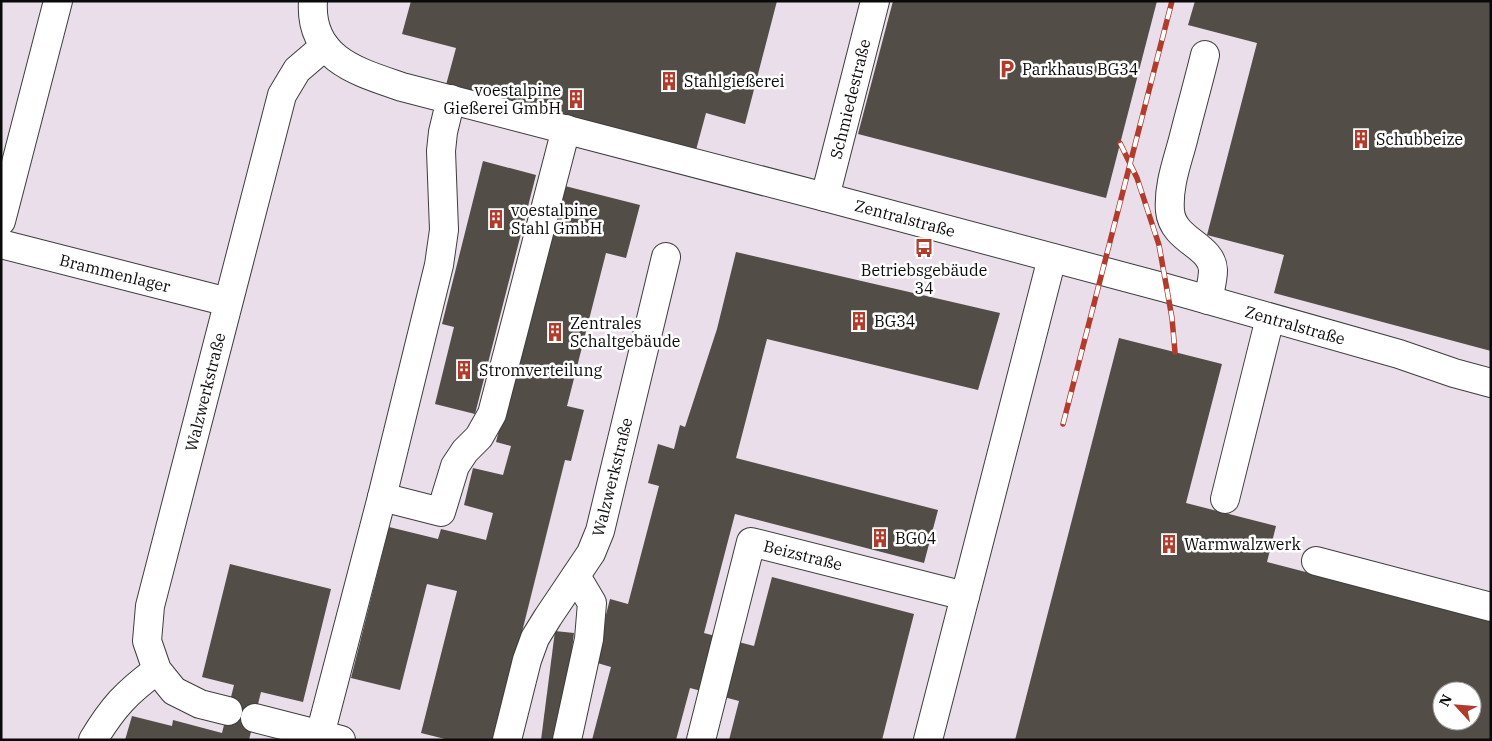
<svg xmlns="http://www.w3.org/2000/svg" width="1492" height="741" font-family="'IBM Plex Serif',serif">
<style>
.industrial{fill:#e9dee9;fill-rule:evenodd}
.building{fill:#524d47;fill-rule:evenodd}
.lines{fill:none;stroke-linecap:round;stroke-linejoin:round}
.minor-casing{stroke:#3d3d3d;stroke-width:30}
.minor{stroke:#fff;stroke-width:28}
.rail-casing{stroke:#b13c2c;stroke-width:5.5}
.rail{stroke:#fff;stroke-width:4;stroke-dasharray:11;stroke-linecap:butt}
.labels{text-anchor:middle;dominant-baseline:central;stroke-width:5;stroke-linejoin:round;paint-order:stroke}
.poi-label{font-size:16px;fill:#0a0a0a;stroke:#fff;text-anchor:start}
.street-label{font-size:16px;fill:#0a0a0a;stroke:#fff}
</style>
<rect width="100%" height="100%" fill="#fefde9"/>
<path class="industrial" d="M1,1H1491V740H1ZM1442,691H1472V721H1442Z"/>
<g class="building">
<polygon points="411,1 777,1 745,124 706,113 696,150 446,85 456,48 402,34"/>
<polygon points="893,1 1157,1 1106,198 858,134"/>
<polygon points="1195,1 1491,1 1491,351 1274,293 1284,255 1207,235 1257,43 1188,25"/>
<polygon points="483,161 536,175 475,414 435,404 454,327 442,324"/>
<polygon points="561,185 640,205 626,258 606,253 567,406 584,410 571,461 565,460 495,740 449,740 421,733 457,591 427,584 400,690 351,678 389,527 438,539 441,529 486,540 493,513 464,505 473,468 503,475 511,446 496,442"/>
<polygon points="736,252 1000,313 978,390 767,339 736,458 938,510 924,563 735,514 704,633 754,646 772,577 914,614 882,740 729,740 739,701 690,688 676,740 592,740 611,667 594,662 610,599 628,604 659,486 648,483 658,444 674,449 680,425 685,427 717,329"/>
<path d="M1119,338L1222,364L1186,503L1276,526L1267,562L1491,620V740H1015ZM1442,691H1472V721H1442Z"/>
<polygon points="230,564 331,589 303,702 261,692 249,740 125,740 132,716 172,726 173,720 222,733 234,685 202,677"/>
<polygon points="555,631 574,633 561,740 541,740"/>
</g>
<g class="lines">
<g class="minor-casing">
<g id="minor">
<path d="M313,1C309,59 358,72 402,87L825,197L1166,288L1399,354L1454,373L1491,383"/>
<path d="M1205,55C1198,84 1190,112 1183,140C1177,163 1168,186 1170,211C1173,241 1212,245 1213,270C1213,280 1210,290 1208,300"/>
<polyline points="825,197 875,1"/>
<polyline points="1,221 58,1"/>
<polyline points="1,244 228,302"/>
<polyline points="382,497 441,512 455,466 465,451 479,437 492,414 566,129"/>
<polyline points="1225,499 1270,318"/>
<polyline points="1316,561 1491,607"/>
<polyline points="228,711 200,704 174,691 157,670 147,641 150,606 282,95 297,70 325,46"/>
<polyline points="255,718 341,740"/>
<polyline points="320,735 382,497 439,265 444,230 441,151 443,132 451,99"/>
<path d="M93,740C113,707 126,693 157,670"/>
<polyline points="507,740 527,660 535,638 548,617 591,553 600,531 666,257"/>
<polyline points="567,740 589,639 592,603 576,576"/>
<polyline points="701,740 751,542 965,596"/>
<polyline points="928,740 1052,258"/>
</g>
</g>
<use href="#minor" class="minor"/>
<g class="rail-casing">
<g id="rail">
<polyline points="1120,143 1137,178 1159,245 1172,318 1175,352"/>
<polyline points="1063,424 1172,1"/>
</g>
</g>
<use href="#rail" class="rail"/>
</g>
<defs>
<g id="parking-bare" transform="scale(1.5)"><path d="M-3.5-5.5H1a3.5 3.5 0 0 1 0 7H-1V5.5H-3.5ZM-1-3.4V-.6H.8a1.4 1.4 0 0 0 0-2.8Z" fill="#b13c2c" stroke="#fff" stroke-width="2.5" paint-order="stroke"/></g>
<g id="building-bare" transform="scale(1.5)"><path d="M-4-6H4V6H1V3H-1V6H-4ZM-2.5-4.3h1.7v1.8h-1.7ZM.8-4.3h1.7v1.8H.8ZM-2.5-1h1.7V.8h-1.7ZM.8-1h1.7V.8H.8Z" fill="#b13c2c" stroke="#fff" stroke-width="2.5" paint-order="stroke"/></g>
<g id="bus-bare" transform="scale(1.5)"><path d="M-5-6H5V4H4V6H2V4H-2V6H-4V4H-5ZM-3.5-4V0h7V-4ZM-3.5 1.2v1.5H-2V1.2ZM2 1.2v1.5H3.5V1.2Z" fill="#b13c2c" stroke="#fff" stroke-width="2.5" paint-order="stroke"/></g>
</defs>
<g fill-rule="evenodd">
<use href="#parking-bare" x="1007" y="69"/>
<use href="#building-bare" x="669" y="81"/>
<use href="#building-bare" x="576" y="99"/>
<use href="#building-bare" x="1361" y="139"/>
<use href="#building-bare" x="496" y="219"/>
<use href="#bus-bare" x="924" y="248"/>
<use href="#building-bare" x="859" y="321"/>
<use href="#building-bare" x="555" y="332"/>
<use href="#building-bare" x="464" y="370"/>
<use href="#building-bare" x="880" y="538"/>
<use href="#building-bare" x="1169" y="544"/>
</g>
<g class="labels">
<g class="poi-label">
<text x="1022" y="69">Parkhaus BG34</text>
<text x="684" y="81">Stahlgießerei</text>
<text x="561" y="90" text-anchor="end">voestalpine<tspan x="561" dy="18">Gießerei GmbH</tspan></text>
<text x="1376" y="139">Schubbeize</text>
<text x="511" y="210">voestalpine<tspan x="511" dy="18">Stahl GmbH</tspan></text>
<text x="924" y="270" text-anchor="middle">Betriebsgebäude<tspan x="924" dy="18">34</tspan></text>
<text x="874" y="321">BG34</text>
<text x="570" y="323">Zentrales<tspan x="570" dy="18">Schaltgebäude</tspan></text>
<text x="479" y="370">Stromverteilung</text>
<text x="895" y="538">BG04</text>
<text x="1184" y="544">Warmwalzwerk</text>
</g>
<g class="street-label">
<text transform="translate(850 99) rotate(-76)">Schmiedestraße</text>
<text transform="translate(905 218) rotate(15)">Zentralstraße</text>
<text transform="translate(115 273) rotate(14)">Brammenlager</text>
<text transform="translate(1295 325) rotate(16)">Zentralstraße</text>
<text transform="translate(205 392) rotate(-76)">Walzwerkstraße</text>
<text transform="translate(612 477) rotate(-76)">Walzwerkstraße</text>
<text transform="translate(803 555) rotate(14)">Beizstraße</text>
</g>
</g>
<rect width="1492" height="741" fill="none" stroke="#0a0a0a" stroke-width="5"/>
<g transform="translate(1457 706) rotate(296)"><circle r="24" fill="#ffffff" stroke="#9d9d9d"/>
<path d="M0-4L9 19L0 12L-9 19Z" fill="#b13c2c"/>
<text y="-8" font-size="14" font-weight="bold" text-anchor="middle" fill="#0a0a0a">N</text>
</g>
</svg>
